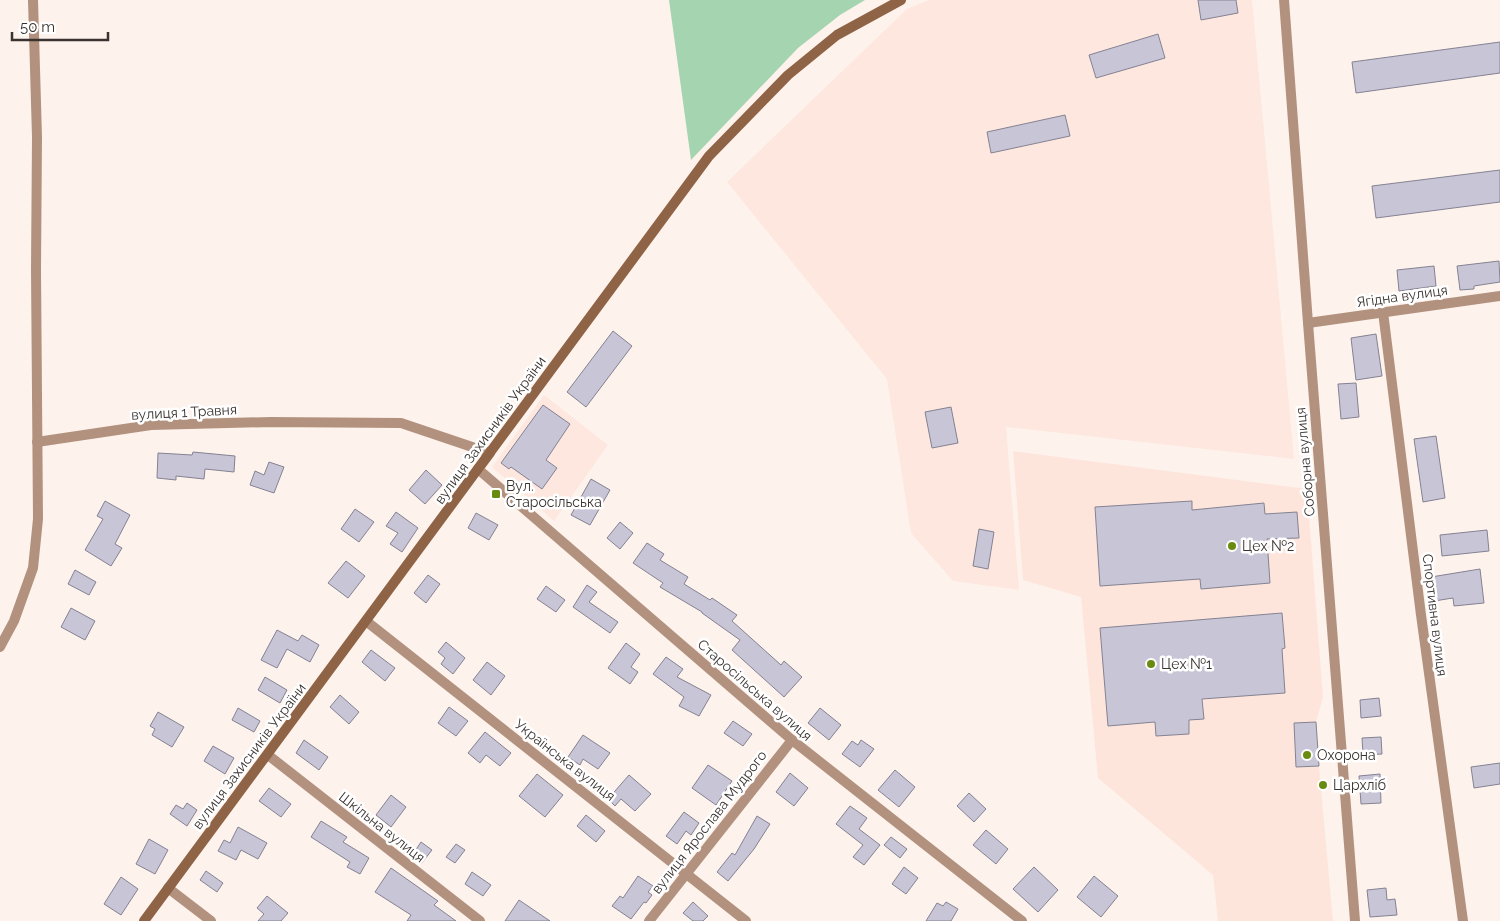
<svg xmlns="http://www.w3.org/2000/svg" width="1500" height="921" font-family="Raleway,sans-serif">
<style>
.built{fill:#fde7de}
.industrial{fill:#fee5dc}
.green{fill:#a5d4b0}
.building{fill:#c7c5d6;stroke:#848292}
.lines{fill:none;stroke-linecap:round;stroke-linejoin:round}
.street{stroke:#b2927e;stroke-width:10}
.secondary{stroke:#8f6345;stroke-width:10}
.poi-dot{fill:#698b0f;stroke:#fff;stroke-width:2}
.labels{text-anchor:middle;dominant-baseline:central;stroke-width:5;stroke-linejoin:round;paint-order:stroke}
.street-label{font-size:14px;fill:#39322f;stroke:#fff}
.poi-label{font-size:14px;fill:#39322f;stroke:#fff;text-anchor:start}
</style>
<rect width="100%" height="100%" fill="#fef2ed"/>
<g class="built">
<polygon points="929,0 1252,0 1294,459 1006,427 1019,590 953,581 911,533 887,379 727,182 907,9"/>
<polygon points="544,395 608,445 554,521 492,467"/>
</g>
<polygon class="industrial" points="1013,451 1307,489 1323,697 1316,722 1319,766 1333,921 1218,921 1213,875 1098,778 1081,597 1023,580"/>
<polygon class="green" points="669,0 865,0 840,15 798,48 691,160"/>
<g class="building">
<polygon points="1198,0 1236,0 1238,13 1201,20"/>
<polygon points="1158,34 1165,58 1096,78 1089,55"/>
<polygon points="1500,42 1500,73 1356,93 1352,62"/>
<polygon points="1065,115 1070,136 991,153 987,132"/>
<polygon points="1500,170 1500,202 1376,218 1372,186"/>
<polygon points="1499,261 1500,282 1474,286 1474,289 1460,290 1457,266"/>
<polygon points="1434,266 1436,286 1399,291 1397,270"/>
<polygon points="613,331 632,346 586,407 567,392"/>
<polygon points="1376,334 1382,376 1356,380 1351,338"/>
<polygon points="1356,383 1359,417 1341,419 1338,384"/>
<polygon points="543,405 570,424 546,460 557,468 542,489 511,467 509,469 501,463"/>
<polygon points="951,407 958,443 932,448 925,412"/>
<polygon points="1436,436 1445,498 1423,502 1414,439"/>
<polygon points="193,452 235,456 234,472 205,469 204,479 176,476 176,480 157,478 158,453 192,455"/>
<polygon points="269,462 284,467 274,493 250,485 255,471 264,475"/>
<polygon points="426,470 442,485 425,504 409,490"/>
<polygon points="591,479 610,490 590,525 571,515"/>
<polygon points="105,501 130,515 115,544 122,548 111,566 85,550 103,519 97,516"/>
<polygon points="1192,501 1192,510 1264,503 1265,514 1297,512 1299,538 1267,539 1270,583 1201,589 1200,579 1100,586 1095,507"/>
<polygon points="355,509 374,522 359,542 341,529"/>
<polygon points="396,512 418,528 402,552 390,544 398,533 386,526"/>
<polygon points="476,513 498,525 489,540 468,528"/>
<polygon points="620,522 633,533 620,549 607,538"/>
<polygon points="979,529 994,532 988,569 973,566"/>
<polygon points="1487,530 1489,551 1442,556 1440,535"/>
<polygon points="647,543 664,554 660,560 688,577 684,584 710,600 712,598 737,615 732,621 781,665 784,661 802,677 784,697 732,650 740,640 702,613 702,612 660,587 663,583 633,563"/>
<polygon points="346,561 365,576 348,598 328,583"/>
<polygon points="1480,569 1484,603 1454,606 1453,598 1428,602 1425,578"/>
<polygon points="75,570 96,582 89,595 68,584"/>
<polygon points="428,575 440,584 426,603 414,593"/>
<polygon points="587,585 597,592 589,602 618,622 610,633 573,607"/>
<polygon points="546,586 565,600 556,612 537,599"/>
<polygon points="71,608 95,621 85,640 61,627"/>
<polygon points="1282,613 1285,648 1282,649 1285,693 1202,699 1204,719 1189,720 1189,734 1156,736 1155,722 1108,726 1100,628"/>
<polygon points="277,630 298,641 302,635 319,645 310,662 287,649 277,668 261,660"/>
<polygon points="446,642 465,658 453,674 441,664 445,658 438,652"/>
<polygon points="626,643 640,654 631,667 638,672 630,684 608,668"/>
<polygon points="371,650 395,668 385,681 362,662"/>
<polygon points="666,657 683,669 677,677 711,695 699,716 679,706 684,697 653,674"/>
<polygon points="487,662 505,676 491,695 473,680"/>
<polygon points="265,677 287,690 280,703 258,690"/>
<polygon points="340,695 359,712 349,724 330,707"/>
<polygon points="1379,698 1381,716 1361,718 1360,700"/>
<polygon points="449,707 468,721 456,736 438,723"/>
<polygon points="238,708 260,721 254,732 232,720"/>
<polygon points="820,708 841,725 829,740 808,723"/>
<polygon points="158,712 184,727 172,747 152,735 155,729 150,726"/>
<polygon points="733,721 752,734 743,746 724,733"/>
<polygon points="1316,722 1319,766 1296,767 1294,723"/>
<polygon points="485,732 511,753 500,766 486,755 480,763 468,753"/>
<polygon points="583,735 610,753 598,769 583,759 580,765 568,757"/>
<polygon points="1381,737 1382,754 1363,755 1362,738"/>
<polygon points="304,740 328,757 319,770 296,753"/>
<polygon points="861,740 874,749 860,767 842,754 852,741 858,745"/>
<polygon points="213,746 234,758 225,774 204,761"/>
<polygon points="1500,763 1500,784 1474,788 1471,767"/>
<polygon points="708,765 732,781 716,805 692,788"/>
<polygon points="895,770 915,787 899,807 878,790"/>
<polygon points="790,773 808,788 794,806 776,792"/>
<polygon points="537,774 563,795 545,817 519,796"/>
<polygon points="1380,774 1381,803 1361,804 1359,776"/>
<polygon points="629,775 651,794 635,811 621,799 615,806 608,799"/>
<polygon points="269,788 291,804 281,817 259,801"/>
<polygon points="969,793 986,809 974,822 957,806"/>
<polygon points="391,795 406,807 391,827 376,815"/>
<polygon points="187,803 197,810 187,826 170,814 176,805 183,809"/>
<polygon points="850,806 867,818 859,829 880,845 864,865 853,857 863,845 836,824"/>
<polygon points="684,812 699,823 691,835 686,831 677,844 666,836"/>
<polygon points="586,815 605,831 596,842 577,826"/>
<polygon points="757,816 770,824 754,849 728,881 717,872 732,853 735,855"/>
<polygon points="321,821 347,837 343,842 369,858 360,874 347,867 350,862 311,837"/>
<polygon points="238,827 267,843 258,859 241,850 236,860 218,851 224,840 230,843"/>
<polygon points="986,830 1008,849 996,864 973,845"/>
<polygon points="891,837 907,849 900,858 884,845"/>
<polygon points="149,839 168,850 155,874 136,864"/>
<polygon points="421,842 432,850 421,864 411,857"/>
<polygon points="456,844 465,850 455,863 446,857"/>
<polygon points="904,867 918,878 906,894 892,884"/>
<polygon points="1034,867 1058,890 1038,912 1013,889"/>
<polygon points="391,868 438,901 434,905 456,921 407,921 411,915 375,892"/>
<polygon points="206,871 223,883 217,892 200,880"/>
<polygon points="472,872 491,885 483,896 465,884"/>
<polygon points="638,876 653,886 648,892 652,895 646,903 644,902 631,919 612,906 620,896 623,898"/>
<polygon points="1094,876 1118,896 1101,917 1077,897"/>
<polygon points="121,877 138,889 121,915 104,904"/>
<polygon points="1386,888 1387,900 1395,899 1397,915 1370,917 1367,890"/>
<polygon points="267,896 288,913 281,921 258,921 264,914 257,908"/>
<polygon points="519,900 550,921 505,921"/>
<polygon points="693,902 708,916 703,921 693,921 683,913"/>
<polygon points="946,902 958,909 951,921 926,921 937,903 943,906"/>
</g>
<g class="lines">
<g class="street">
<polyline points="1284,0 1308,323 1355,921"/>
<polyline points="1383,312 1421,615 1463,921"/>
<polyline points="1308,323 1500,296"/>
<polyline points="37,442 151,425 270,422 401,423 490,453 478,469 792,740 1022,921"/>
<polyline points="366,621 746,921"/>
<polyline points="0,647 14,621 33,568 38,519 36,270 37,137 33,0"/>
<polyline points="268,755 480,921"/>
<polyline points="168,888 211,921"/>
<polyline points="649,921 792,740"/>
</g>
<polyline class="secondary" points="144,921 709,156 788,75 837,35 901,0"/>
</g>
<g class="poi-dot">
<rect x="491" y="489" width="10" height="10" rx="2.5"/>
<circle cx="1232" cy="546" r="5"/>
<circle cx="1151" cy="664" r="5"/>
<circle cx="1307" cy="755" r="5"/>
<circle cx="1323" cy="785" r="5"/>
</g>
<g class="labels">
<g class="street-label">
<text transform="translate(1402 296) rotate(-8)">Ягідна вулиця</text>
<text transform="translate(184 412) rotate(-3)">вулиця 1 Травня</text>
<text transform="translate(490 430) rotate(-54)">вулиця Захисників України</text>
<text transform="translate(1305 462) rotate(-95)">Соборна вулиця</text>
<text transform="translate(1435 615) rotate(83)">Спортивна вулиця</text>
<text transform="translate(755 690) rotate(41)">Старосільська вулиця</text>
<text transform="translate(249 756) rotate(-53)">вулиця Захисників України</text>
<text transform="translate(565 760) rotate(38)">Українська вулиця</text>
<text transform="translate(709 822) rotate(-52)">вулиця Ярослава Мудрого</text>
<text transform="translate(382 827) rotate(38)">Шкільна вулиця</text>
</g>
<g class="poi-label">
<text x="506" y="486">Вул.<tspan x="506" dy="16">Старосільська</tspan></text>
<text x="1242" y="546">Цех №2</text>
<text x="1161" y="664">Цех №1</text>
<text x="1317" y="755">Охорона</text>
<text x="1333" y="785">Цархліб</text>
</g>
</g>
<path d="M12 32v8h96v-8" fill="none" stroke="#39322f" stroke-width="2.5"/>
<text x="20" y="32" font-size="15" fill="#39322f" stroke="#ffffff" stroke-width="4" paint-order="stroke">50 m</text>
</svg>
